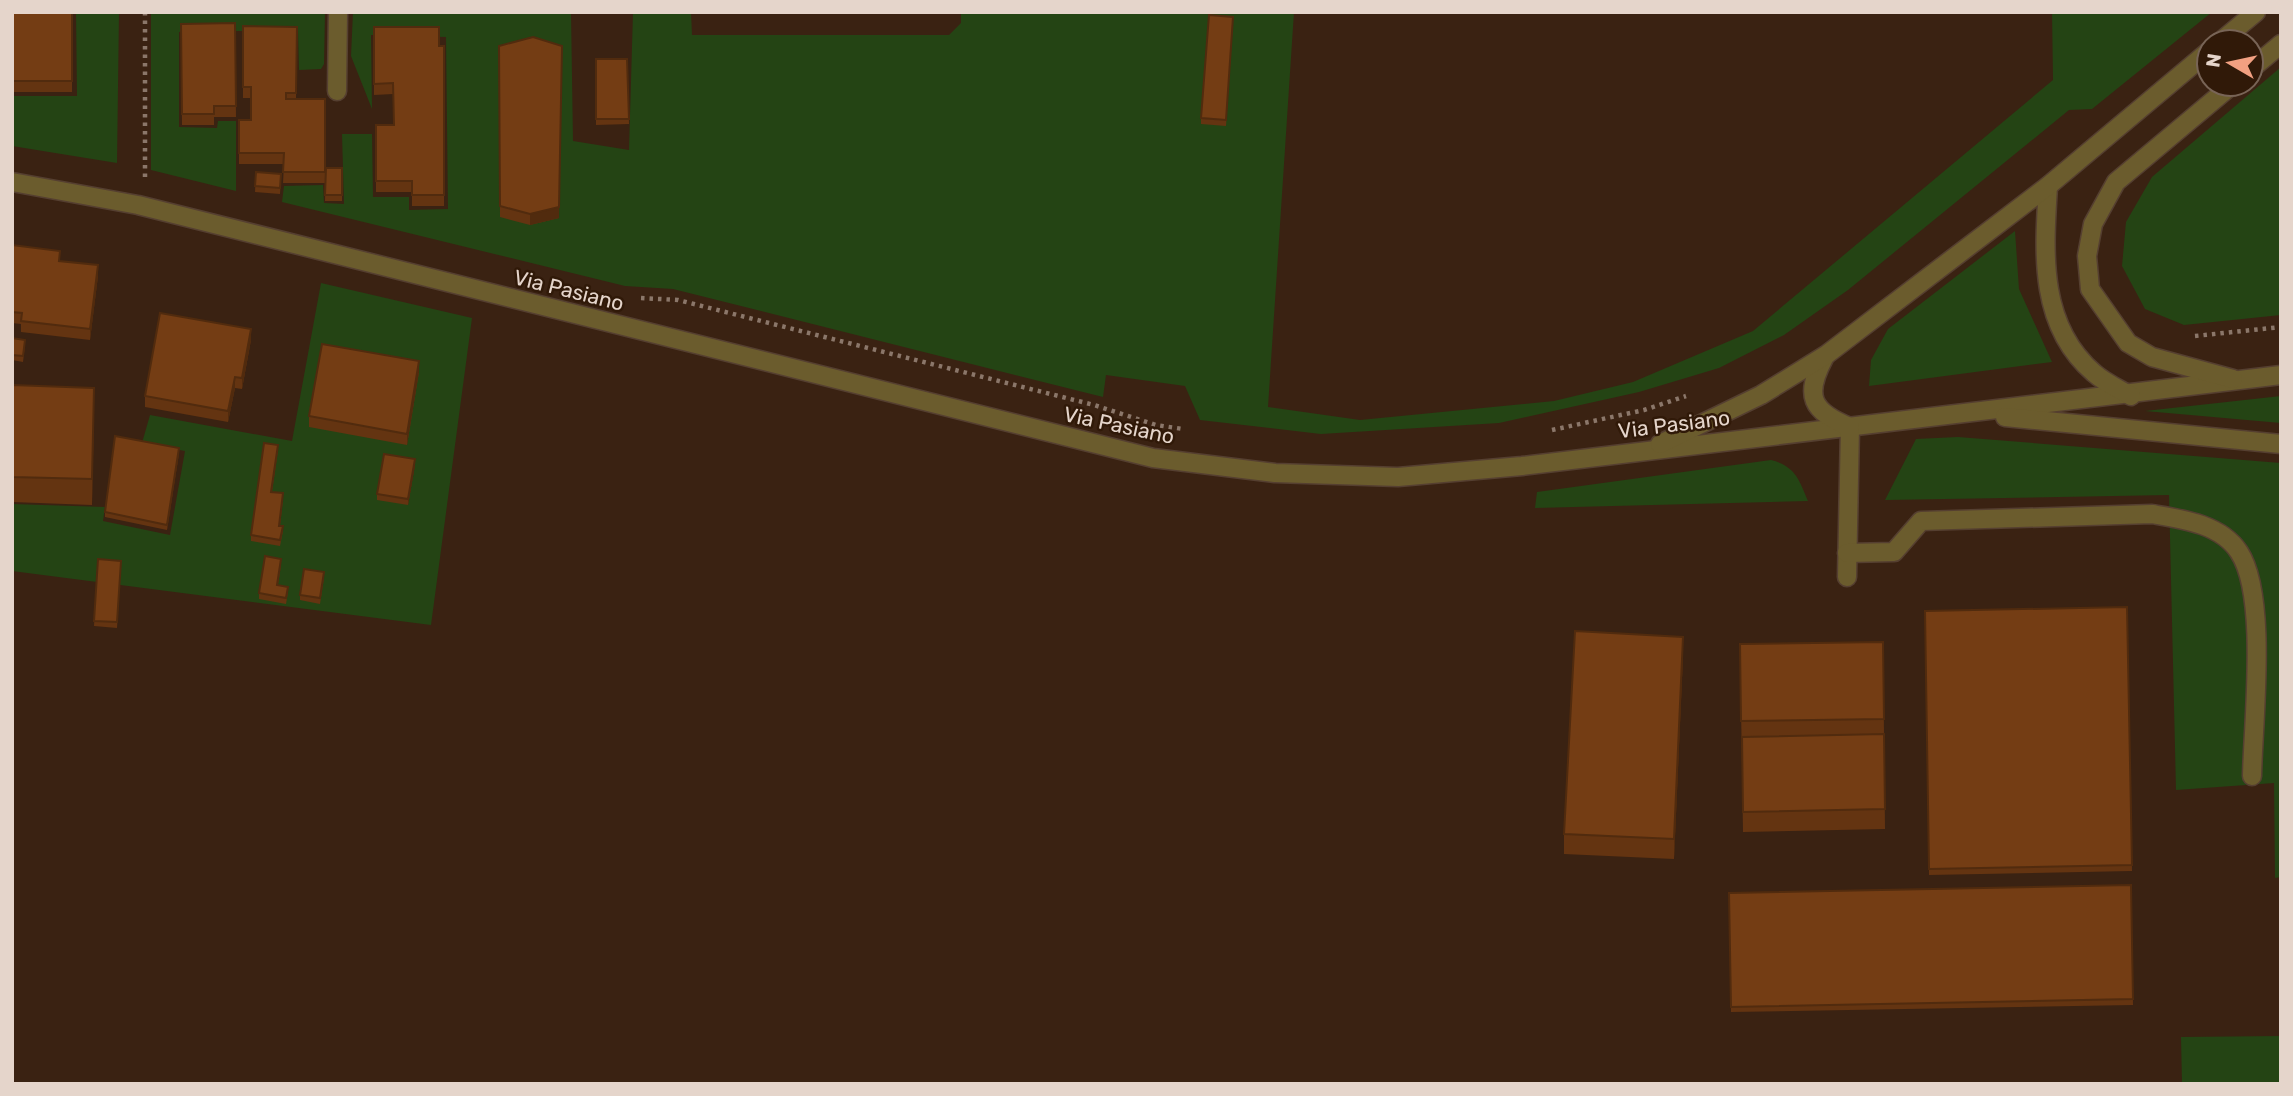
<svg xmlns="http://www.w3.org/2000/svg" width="2293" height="1096" font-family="Rubik,sans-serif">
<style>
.green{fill:#244414}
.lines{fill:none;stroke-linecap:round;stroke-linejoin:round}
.minor-casing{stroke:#553f30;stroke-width:21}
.path{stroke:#8b776a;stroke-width:4.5;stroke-dasharray:3.5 5;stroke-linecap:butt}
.minor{stroke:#6b5c2d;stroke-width:18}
.wall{fill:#643411}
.shaded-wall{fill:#512b0e}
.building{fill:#743d14;stroke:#512b0e;stroke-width:2}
.labels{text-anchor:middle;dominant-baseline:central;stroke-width:5;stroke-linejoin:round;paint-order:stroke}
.street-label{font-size:21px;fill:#e5d5cb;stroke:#301908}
</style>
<rect width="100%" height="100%" fill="#3a2212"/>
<g class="green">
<polygon points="76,12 119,12 117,163 12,146 12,96 77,96"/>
<polygon points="151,12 325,12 324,64 321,69 299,70 298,30 179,32 179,127 217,128 218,121 236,121 236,191 151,170"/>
<polygon points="353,12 571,12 573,141 629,150 633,12 691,12 692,35 949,35 961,23 961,12 1294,12 1268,407 1360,420 1554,401 1633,382 1753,331 2053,80 2052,12 2212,12 2092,109 2069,110 1848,290 1784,335 1719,368 1639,392 1499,423 1321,434 1200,420 1185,386 1106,375 1103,397 673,289 625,286 282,202 284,186 323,185 324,203 344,204 342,134 372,134 373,197 409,197 409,210 448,209 446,37 371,35 372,109 351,56"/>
<polygon points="2281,67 2281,315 2184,325 2145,309 2122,266 2126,222 2152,177"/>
<polygon points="2015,231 2019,289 2052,362 1869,386 1871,360 1888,329"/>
<polygon points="321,283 472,318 431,625 12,571 12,504 105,507 103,521 170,535 185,451 142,443 150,415 292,441"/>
<polygon points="2281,396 2281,423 2145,411"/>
<polygon points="1958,437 2281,463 2281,877 2275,878 2274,783 2176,790 2169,495 1885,500 1916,439"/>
<path d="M1771,460C1795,466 1799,479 1808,501L1535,508L1537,492Z"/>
<polygon points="2281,1036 2281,1084 2182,1084 2181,1037"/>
</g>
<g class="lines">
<g class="minor-casing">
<g id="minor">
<polyline points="2220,42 2256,12"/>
<polyline points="2251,69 2281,44"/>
<polyline points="337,91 338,12"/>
<polyline points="12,182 138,205 1153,458 1275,473 1398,477 1522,466 2281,375"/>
<path d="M2048,186C2044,252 2038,325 2094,373C2104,382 2119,389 2131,396"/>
<path d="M1824,358C1804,396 1811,411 1850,427L1847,577"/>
<polyline points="2233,379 2152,357 2128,343 2090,289 2087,256 2093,224 2116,182 2233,84"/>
<polyline points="2005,417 2281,444"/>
<polyline points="1660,444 1761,395 1826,355 2048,186 2209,51"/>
<path d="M1847,553L1894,552L1921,521L2152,514C2182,519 2221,524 2239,552C2268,596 2253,722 2252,776"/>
</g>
</g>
<g class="path">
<polyline points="145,177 145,12"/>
<polyline points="641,298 678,300 1094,405 1156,425 1183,429"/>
<polyline points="2195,336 2281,327"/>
<polyline points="1552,430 1644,410 1686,396"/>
</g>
<use href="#minor" class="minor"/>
</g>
<g class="wall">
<rect x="12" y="12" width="60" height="80"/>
<polygon points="1233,22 1226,126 1201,124 1201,118"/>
<polygon points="235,23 236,117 214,117 214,125 182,125 181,24"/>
<polygon points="243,26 297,27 296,99 325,99 325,183 283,183 284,164 239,164 239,120 251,120 251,98 243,98"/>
<polygon points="374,27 439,46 444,46 444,206 412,206 412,192 376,192 376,125 394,125 393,94 374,95"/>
<polygon points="499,46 559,218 530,225 500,217"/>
<polygon points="596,59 627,59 629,124 596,125"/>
<polygon points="326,168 342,168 342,201 325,201"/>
<polygon points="256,172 281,179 280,194 255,192"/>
<polygon points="12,245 60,261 98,276 90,340 21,332 21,324 12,323"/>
<polygon points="12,338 25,345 23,362 12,360"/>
<polygon points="251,340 242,389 235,388 228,422 145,407 145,396"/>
<polygon points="419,372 407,445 309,427 309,416"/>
<polygon points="12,385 94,413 92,505 12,502"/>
<polygon points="278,450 272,492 283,499 280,526 283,531 280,546 251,541 251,535"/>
<polygon points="179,453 167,530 105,517 105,512"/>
<polygon points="415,465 408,505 377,500 377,494"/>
<polygon points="98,559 121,561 117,628 94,626"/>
<polygon points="281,565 278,585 288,592 286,604 259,599 259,593"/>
<polygon points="324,578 320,604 300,600 300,595"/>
<polygon points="2127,607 2132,871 1929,875 1925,611"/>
<polygon points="1883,642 1885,829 1743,832 1740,644"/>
<polygon points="1683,656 1674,859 1564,854 1564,834"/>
<polygon points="2131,885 2133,1005 1731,1012 1729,893"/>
</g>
<g class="shaded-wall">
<polygon points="562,46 559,218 530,225 530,214"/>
<polygon points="98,265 98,276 90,340 90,329"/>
<polygon points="251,329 251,340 242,389 242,378"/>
<polygon points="419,361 419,372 407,445 407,434"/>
<polygon points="235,377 235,388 228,422 228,411"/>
<polygon points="94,388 94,413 92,505 92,479"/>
<polygon points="179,448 179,453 167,530 167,525"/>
<polygon points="415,459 415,465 408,505 408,499"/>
<polygon points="1683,637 1683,656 1674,859 1674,839"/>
</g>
<g class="building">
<rect x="12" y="12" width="60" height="69"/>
<polygon points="1209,15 1233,17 1226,120 1201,118"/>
<polygon points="235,23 236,106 214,106 214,114 182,114 181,24"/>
<polygon points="243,26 297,27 296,93 286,93 286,99 325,99 325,172 283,172 284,153 239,153 239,120 251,120 251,87 243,87"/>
<polygon points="374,27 439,27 439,46 444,46 444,195 412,195 412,181 376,181 376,125 394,125 393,83 374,84"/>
<polygon points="533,37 562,46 559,207 530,214 500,206 499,46"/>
<polygon points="596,59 627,59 629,119 596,119"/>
<polygon points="326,168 342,168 342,195 325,195"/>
<polygon points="256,172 281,174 280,188 255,186"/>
<polygon points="12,245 60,251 59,261 98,265 90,329 21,321 22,313 12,312"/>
<polygon points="160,313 251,329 242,378 235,377 228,411 145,396"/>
<polygon points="12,338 25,340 23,356 12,355"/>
<polygon points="322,344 419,361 407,434 309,416"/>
<polygon points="12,385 94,388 92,479 12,477"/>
<polygon points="115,436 179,448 167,525 105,512"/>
<polygon points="264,443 278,445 271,492 283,493 279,526 283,526 280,540 251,535"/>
<polygon points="384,454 415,459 408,499 377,494"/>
<polygon points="265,556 281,559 277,585 288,587 286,598 259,593"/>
<polygon points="98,559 121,561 117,622 94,621"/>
<polygon points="304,569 324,572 320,598 300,595"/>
<polygon points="2127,607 2132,865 1929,869 1925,611"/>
<polygon points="1575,631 1683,637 1674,839 1564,834"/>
<polygon points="1883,642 1884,719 1741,721 1740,644"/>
<polygon points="1884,734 1885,809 1743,812 1742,737"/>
<polygon points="2131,885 2133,999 1731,1007 1729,893"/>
</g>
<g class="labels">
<g class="street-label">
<text transform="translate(569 290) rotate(14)">Via Pasiano</text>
<text transform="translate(1674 424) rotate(-7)">Via Pasiano</text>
<text transform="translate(1119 425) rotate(12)">Via Pasiano</text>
</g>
</g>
<rect width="2293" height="1096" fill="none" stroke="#e5d5cb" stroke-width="28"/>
<g transform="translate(2230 63) rotate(279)"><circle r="33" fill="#301908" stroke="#786456" stroke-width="2"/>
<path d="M0-5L12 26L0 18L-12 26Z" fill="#f2a081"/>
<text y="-10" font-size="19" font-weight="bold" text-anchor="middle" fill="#e5d5cb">N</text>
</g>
</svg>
